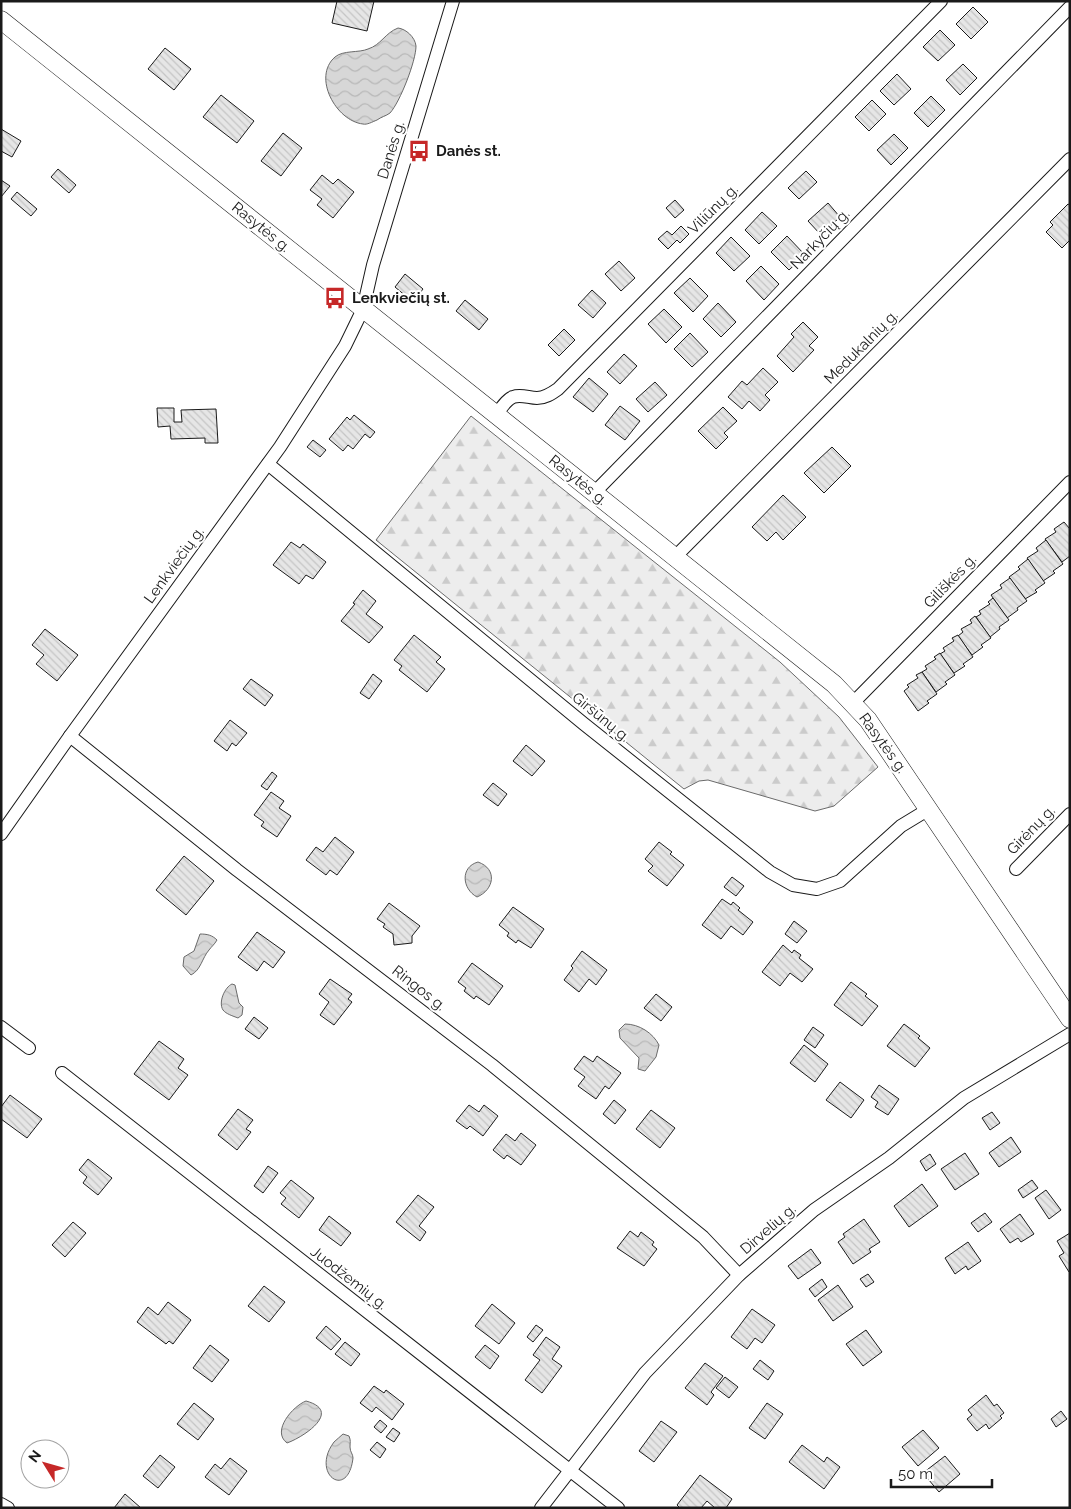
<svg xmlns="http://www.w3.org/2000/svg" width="1071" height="1509" font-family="Raleway,sans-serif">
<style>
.forest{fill:url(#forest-firs);stroke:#6a6a6a}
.water{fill:url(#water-waves);stroke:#6a6a6a}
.building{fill:url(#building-back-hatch);stroke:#1a1a1a}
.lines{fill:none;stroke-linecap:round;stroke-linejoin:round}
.street-casing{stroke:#1a1a1a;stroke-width:14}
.secondary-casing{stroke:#1a1a1a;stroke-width:19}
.street{stroke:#fff;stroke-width:12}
.secondary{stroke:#fff;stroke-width:18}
.labels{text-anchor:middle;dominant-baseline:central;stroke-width:4;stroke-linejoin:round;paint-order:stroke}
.street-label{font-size:15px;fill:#1a1a1a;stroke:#fff}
.poi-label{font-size:15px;font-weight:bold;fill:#1a1a1a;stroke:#fff;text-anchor:start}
</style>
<defs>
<pattern id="forest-firs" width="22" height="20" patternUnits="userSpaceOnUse" patternTransform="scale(1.25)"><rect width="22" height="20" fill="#ededed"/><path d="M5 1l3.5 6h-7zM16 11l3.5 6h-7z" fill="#cbcbcb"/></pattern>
<pattern id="water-waves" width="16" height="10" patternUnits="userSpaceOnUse" patternTransform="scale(1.25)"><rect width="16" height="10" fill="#d7d7d7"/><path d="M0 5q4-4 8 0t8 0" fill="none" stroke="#b8b8b8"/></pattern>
<pattern id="building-back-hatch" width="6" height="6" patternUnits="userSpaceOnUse" patternTransform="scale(1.25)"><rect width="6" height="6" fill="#e6e6e6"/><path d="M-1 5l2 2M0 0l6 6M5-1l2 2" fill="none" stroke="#c5c5c5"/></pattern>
</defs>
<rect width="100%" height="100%" fill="#fff"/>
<polygon class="forest" points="471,416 780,662 839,717 878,767 834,806 815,811 708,780 699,781 684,789 376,540"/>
<g class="water">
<path d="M398,28C406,29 415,37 416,46C416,61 400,102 390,113C386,116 381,117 377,120C372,122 367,125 363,124C336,121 312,77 335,57C343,50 359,53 368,49C381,45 385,33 398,28Z"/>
<path d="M478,862C498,869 494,890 477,897C462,889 460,867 478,862Z"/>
<path d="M200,934C207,934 212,935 217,940C214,945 212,946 209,950C202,958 201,970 191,975L183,966L184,957L194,951Z"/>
<path d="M232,984L235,985L239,1003L243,1007L242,1015L238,1018C233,1016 226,1014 223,1010C218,1002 225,987 232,984Z"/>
<path d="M625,1024C639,1024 653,1033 659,1045L656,1057L645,1071L638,1069L639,1058L620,1038L619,1030Z"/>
<path d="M306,1401C343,1411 304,1437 287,1443C271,1431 293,1406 306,1401Z"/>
<path d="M343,1434L349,1436C351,1441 350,1442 350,1447C350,1452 353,1454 353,1458C348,1501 310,1474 334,1442C337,1439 340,1437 343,1434Z"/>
</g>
<g class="building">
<polygon points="337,1 374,1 367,31 332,23"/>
<polygon points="973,7 988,22 971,39 956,24"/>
<polygon points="940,30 955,45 938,61 923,47"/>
<polygon points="165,48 191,69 174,90 148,69"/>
<polygon points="963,64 977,78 960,95 946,80"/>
<polygon points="897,74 911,89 894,105 880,91"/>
<polygon points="221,95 254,121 237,143 203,117"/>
<polygon points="931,96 945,110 928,127 914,113"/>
<polygon points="872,100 886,114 869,131 855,117"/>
<polygon points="1,129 21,141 12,157 1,151"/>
<polygon points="283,133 302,148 281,176 261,161"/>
<polygon points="894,134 908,148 891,165 877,150"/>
<polygon points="58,169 76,185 69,193 51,177"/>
<polygon points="806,171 817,182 799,199 788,188"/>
<polygon points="322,175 333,184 338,179 354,192 333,218 317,205 322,199 310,190"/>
<polygon points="1,180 10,186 1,197"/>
<polygon points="17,192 37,209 31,216 11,199"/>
<polygon points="675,200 684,210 675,218 666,208"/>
<polygon points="828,203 840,217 821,235 808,221"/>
<polygon points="1068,204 1070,205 1070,240 1062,248 1046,232 1053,225 1050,222"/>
<polygon points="762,212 777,226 759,244 745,230"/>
<polygon points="681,226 689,234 680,243 677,240 668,249 658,239 667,231 672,235"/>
<polygon points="787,236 805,255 789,270 771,252"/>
<polygon points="731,237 750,256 734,271 716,253"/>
<polygon points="619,261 635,278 621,291 605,274"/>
<polygon points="761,266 779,284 764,300 746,281"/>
<polygon points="405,274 423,289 413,302 395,287"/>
<polygon points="690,278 708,296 693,312 674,293"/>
<polygon points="592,290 606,303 593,318 578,305"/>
<polygon points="465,300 488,319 479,330 456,311"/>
<polygon points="718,303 736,322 721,337 703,319"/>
<polygon points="664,309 682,327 666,343 648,324"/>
<polygon points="803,322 818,337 809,346 814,350 793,372 777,356 794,337 791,334"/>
<polygon points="564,329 575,340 559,356 548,345"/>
<polygon points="690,333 708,352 692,367 674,349"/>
<polygon points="624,354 637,366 620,384 607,372"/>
<polygon points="763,368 778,382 765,395 770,400 760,411 749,401 742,409 728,397 742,381 747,385"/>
<polygon points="589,378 608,394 593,412 573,397"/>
<polygon points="655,382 667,395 648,412 636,399"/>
<polygon points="620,406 640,421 625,440 605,425"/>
<polygon points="723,407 737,421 724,433 728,437 716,449 698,431"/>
<polygon points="157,408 174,408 174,422 182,422 181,410 216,409 218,443 205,443 205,438 171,439 170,426 158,427"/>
<polygon points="354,415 375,432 370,438 365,434 353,449 348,445 343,451 329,439 347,417 350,420"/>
<polygon points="313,440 326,450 320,457 307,447"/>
<polygon points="832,447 851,466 824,493 804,473"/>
<polygon points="783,495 806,517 783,540 776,532 767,541 752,527"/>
<polygon points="1064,522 1070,529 1070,556 1062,562 1045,539 1056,532 1054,529"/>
<polygon points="1046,540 1063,564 1053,571 1055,573 1043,581 1027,558 1038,551 1036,548"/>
<polygon points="291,542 300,548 303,544 326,562 313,579 306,575 299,584 273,565"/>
<polygon points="1028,559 1045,583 1035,590 1037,592 1025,599 1009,577 1020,569 1018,567"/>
<polygon points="1010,578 1027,601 1017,608 1018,610 1007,618 991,595 1002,588 1000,585"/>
<polygon points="363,590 376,601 366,614 383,627 369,643 341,621 355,604 353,603"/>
<polygon points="993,598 1009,620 999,627 1000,629 990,637 976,617 981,614 979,611 990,604 988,602"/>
<polygon points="975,616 991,638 981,645 983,647 972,655 958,636 963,632 961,629 972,623 970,620"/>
<polygon points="45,629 78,655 57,681 36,664 44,655 32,645"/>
<polygon points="414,635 441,657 436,662 445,669 427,692 399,670 402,666 394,660"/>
<polygon points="958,635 973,657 963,664 965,666 954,673 940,654 945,651 943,648 954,641 952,638"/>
<polygon points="940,653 955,675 945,682 947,684 936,692 922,672 927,669 925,666 936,659 934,657"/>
<polygon points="922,672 937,694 927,701 929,703 918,711 904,691 909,687 907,685 918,678 916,675"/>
<polygon points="373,674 382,681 369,699 360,693"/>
<polygon points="251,679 273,695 265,706 243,689"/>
<polygon points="230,720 247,733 236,746 232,743 227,751 214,741"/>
<polygon points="526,745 545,761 532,776 513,761"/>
<polygon points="272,772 277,776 267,790 261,786"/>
<polygon points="493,783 507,794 498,806 483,795"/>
<polygon points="271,792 284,801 279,808 291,816 277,837 261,826 264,822 254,815"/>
<polygon points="335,837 354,852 337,875 330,870 326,875 306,860 316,847 323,852"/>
<polygon points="659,842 672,852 670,854 684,865 667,886 648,871 653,866 645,859"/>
<polygon points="184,856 214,881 186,915 156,890"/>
<polygon points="732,877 744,886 736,896 724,887"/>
<polygon points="722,899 731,905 733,902 740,908 738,910 753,922 743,935 731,926 721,939 702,925"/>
<polygon points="389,903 420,926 412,936 412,943 394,945 393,934 383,927 385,924 377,919"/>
<polygon points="513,907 544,929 531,948 518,940 516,943 507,936 509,933 499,925"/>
<polygon points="794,921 807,931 797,943 785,934"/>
<polygon points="257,932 285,952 273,968 264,961 257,971 238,957"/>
<polygon points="783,945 792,953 794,950 801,955 799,958 813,969 802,982 790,973 780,986 762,972"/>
<polygon points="582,951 607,970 596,985 589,979 579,992 564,980 573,968 571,966"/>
<polygon points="472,963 503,986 489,1005 476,996 474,999 464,991 466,988 458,982"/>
<polygon points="330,979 352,994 348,999 352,1002 334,1025 320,1015 329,1002 319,994"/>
<polygon points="851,982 867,994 865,996 878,1006 862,1026 834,1005"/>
<polygon points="656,994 672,1007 661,1021 644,1008"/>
<polygon points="254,1017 268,1028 259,1039 245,1029"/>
<polygon points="904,1024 920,1036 918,1038 930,1048 915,1067 887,1046"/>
<polygon points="813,1027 824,1035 815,1048 804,1040"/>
<polygon points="159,1041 184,1059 178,1068 188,1075 169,1100 134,1074"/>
<polygon points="804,1045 828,1064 815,1082 790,1063"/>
<polygon points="584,1056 593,1062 597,1056 621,1073 609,1089 605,1086 596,1099 578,1086 585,1077 574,1069"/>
<polygon points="840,1082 864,1100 851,1118 826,1100"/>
<polygon points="879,1085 899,1099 888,1115 875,1107 878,1102 871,1097"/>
<polygon points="10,1095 42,1119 27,1138 1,1119 1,1107"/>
<polygon points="614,1100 626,1110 615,1124 603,1114"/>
<polygon points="469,1105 479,1112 484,1105 498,1116 483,1136 470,1126 467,1129 456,1121"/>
<polygon points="238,1109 253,1120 246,1129 251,1132 237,1150 218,1135"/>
<polygon points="651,1110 675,1128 660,1148 636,1129"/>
<polygon points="992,1112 1000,1123 990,1130 982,1118"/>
<polygon points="521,1133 536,1145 521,1165 507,1155 504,1159 493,1150 506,1134 515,1141"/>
<polygon points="1011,1137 1021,1152 999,1167 989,1153"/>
<polygon points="965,1153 979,1174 955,1190 941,1169"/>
<polygon points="930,1154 936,1164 926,1171 920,1161"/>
<polygon points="88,1159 112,1178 98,1195 83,1183 87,1177 79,1170"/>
<polygon points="268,1166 278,1173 263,1193 254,1186"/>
<polygon points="291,1180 314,1198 299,1218 281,1204 286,1198 280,1193"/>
<polygon points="1032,1180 1038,1188 1023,1198 1018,1190"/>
<polygon points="922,1184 938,1206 909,1227 894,1206"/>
<polygon points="1046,1190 1061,1210 1049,1219 1035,1198"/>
<polygon points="418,1195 434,1207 419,1226 426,1232 420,1241 396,1222"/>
<polygon points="985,1213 992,1222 978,1232 971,1223"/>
<polygon points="1020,1214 1034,1234 1021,1242 1018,1238 1010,1243 1000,1229"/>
<polygon points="329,1216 351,1233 341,1246 319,1230"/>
<polygon points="864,1219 880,1242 869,1249 871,1252 853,1264 838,1242 845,1237 843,1234"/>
<polygon points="73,1222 86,1233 65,1257 52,1245"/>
<polygon points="630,1231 638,1237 641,1232 654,1242 652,1245 657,1249 644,1266 617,1248"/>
<polygon points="1070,1233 1070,1272 1069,1272 1059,1256 1064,1253 1057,1241"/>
<polygon points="968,1242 981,1261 968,1270 966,1266 955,1274 945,1258"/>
<polygon points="811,1249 821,1263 798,1279 788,1266"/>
<polygon points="868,1274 874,1282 866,1287 860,1279"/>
<polygon points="822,1279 827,1287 815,1297 809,1289"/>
<polygon points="838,1285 853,1307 833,1321 818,1300"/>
<polygon points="264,1286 285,1302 269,1322 248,1306"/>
<polygon points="168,1302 191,1320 173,1344 169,1341 166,1344 137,1322 148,1307 158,1315"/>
<polygon points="492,1304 515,1323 499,1344 475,1326"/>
<polygon points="752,1309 775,1325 762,1343 755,1338 747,1349 731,1337"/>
<polygon points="536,1325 543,1330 533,1342 527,1337"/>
<polygon points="326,1326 341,1339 331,1350 316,1338"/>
<polygon points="866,1330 882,1352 863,1366 846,1344"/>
<polygon points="546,1337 560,1347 552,1359 562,1366 542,1393 525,1380 540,1360 533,1355"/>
<polygon points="345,1342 360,1354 351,1366 335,1354"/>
<polygon points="210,1345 229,1360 212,1382 193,1368"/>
<polygon points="485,1345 499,1356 490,1369 475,1357"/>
<polygon points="760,1360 774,1371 768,1380 753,1369"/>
<polygon points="705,1363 723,1376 711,1392 714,1395 707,1405 685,1388"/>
<polygon points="725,1377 738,1387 729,1398 716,1388"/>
<polygon points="374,1386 384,1393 386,1390 404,1404 392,1420 376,1407 372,1412 360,1403"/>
<polygon points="986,1395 994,1406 997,1404 1004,1413 1000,1416 1002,1418 989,1429 986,1424 977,1431 967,1419 972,1415 968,1410"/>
<polygon points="194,1403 214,1419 198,1440 177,1424"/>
<polygon points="767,1403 783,1414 765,1439 749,1428"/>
<polygon points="1061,1411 1067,1419 1056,1427 1051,1419"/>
<polygon points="380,1420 387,1426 381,1433 374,1427"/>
<polygon points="661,1421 677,1432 654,1462 639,1451"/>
<polygon points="393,1428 400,1433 394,1442 386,1437"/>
<polygon points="923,1430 939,1448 918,1466 902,1447"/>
<polygon points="377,1442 386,1449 380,1458 370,1450"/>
<polygon points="802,1445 824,1462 827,1457 840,1467 824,1489 789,1462"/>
<polygon points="160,1455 175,1467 158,1488 143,1476"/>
<polygon points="945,1456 960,1474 939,1492 923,1473"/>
<polygon points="230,1458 247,1471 229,1495 205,1477 215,1464 221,1469"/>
<polygon points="700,1475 732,1499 726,1508 715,1508 707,1501 701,1508 680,1508 677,1505"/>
<polygon points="125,1494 141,1508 114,1508"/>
</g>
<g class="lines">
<g class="street-casing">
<g id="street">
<path d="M497,414C501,408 507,399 513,397C521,394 529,398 537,398C545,398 551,394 558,389L941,1"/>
<polyline points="268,464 584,724 770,872 793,885 817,889 840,881 901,826 929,809"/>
<polyline points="594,493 1070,7"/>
<polyline points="675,557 1070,159"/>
<polyline points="853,703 1070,482"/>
<polyline points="70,736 237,870 492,1065 703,1237 739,1275"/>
<polyline points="1,834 70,736 280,447 345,346 363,309 373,265 453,1"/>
<polyline points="1016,869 1070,814"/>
<polyline points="1,1027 29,1048"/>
<polyline points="62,1073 618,1508"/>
<polyline points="1,1504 8,1508"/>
<polyline points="541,1508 645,1373 739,1275 814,1210 889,1158 964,1098 1070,1034"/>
</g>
</g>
<g class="secondary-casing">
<polyline id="secondary" points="1,20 834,684 868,720 1070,1019"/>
</g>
<use href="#street" class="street"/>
<use href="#secondary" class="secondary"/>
</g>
<defs>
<g id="bus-bare" transform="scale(1.725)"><path d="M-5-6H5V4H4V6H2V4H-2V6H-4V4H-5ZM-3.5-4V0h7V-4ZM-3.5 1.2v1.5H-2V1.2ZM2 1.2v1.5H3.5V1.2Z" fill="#c62828" stroke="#fff" stroke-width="2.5" paint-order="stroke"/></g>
</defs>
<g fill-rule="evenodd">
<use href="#bus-bare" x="419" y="151"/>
<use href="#bus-bare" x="335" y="298"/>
</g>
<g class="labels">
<g class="street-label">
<text transform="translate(391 150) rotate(-73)">Danės g.</text>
<text transform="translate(713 209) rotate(-45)">Viliūnų g.</text>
<text transform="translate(261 227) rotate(39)">Rasytės g.</text>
<text transform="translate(820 239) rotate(-46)">Narkyčių g.</text>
<text transform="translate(861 347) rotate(-45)">Medukalnių g.</text>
<text transform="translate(578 480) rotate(39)">Rasytės g.</text>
<text transform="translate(174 565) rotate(-54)">Lenkviečių g.</text>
<text transform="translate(950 581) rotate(-46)">Giliškės g.</text>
<text transform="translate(601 717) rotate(39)">Giršūnų g.</text>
<text transform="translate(883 743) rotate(54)">Rasytės g.</text>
<text transform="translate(1031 830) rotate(-46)">Girėnų g.</text>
<text transform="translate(419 988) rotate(38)">Ringos g.</text>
<text transform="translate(768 1229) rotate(-41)">Dirvelių g.</text>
<text transform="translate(349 1278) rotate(38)">Juodžemių g.</text>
</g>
<g class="poi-label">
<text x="436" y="151">Danės st.</text>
<text x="352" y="298">Lenkviečių st.</text>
</g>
</g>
<rect width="1071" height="1509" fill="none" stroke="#1a1a1a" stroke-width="5"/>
<g transform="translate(45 1464) rotate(307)"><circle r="24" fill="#ffffff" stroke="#a3a3a3"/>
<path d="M0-4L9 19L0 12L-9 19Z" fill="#c62828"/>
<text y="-8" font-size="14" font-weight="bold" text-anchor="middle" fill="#1a1a1a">N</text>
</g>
<path d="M891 1479v8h101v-8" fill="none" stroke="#1a1a1a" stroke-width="2.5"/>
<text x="898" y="1479" font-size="15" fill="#1a1a1a" stroke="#ffffff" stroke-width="4" paint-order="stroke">50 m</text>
</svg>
